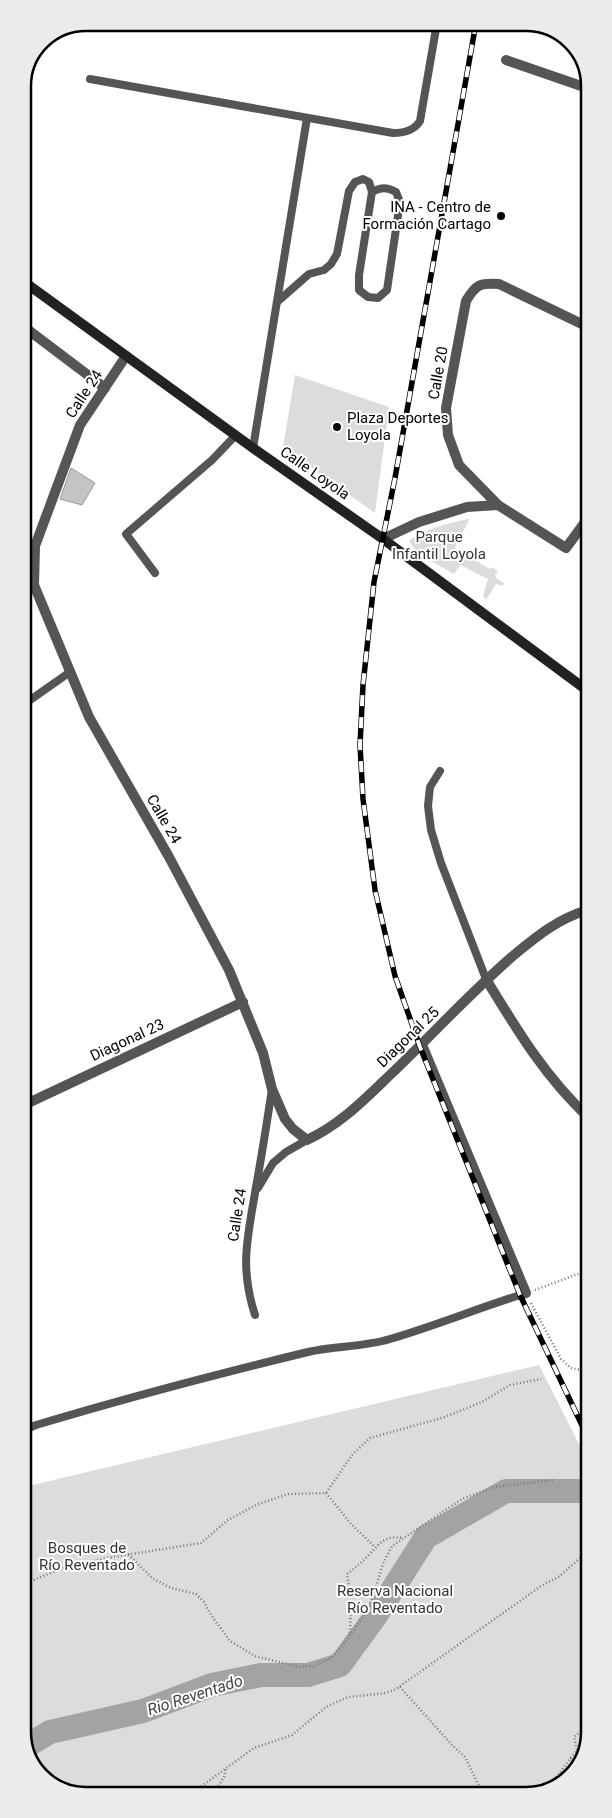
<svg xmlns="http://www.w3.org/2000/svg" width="612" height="1818" font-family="Roboto,sans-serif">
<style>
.green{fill:#dcdcdc}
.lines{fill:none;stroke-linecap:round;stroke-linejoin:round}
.river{stroke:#a3a3a3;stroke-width:24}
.building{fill:#c4c4c4;stroke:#999}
.path{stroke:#777;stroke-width:2.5;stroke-dasharray:1 2.5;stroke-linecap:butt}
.service{stroke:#555;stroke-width:8}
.minor{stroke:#555;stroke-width:10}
.secondary{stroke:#222;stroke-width:10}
.rail-casing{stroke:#000;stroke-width:5.5}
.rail{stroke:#fff;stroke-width:4;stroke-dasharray:11;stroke-linecap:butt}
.poi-dot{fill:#000;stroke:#fff;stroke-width:2}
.labels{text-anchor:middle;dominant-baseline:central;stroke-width:4;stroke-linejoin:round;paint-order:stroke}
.poi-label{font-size:15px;fill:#000;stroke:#fff;text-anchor:end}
.street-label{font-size:15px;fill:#000;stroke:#fff}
.park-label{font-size:15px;fill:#333;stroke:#fff}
.water-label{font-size:16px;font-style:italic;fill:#444;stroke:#fff}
.rim{fill:none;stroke:#000;stroke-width:2.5}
</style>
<rect width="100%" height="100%" fill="#fff"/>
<g class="green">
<polygon points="295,375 389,407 375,513 283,448"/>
<path d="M469,519C466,529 458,537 455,548L490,569L492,567L498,571L495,575L497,579L504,583L503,586L496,584L486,600L483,596L488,579L460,565L454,574L417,553L409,541C421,530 452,522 469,519Z"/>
<polygon points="539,1365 589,1464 589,1732 576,1771 542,1793 82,1795 44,1780 25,1748 24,1487"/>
</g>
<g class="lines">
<polyline class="river" points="25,1747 50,1732 143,1711 212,1685 261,1675 308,1675 340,1665 375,1617 426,1537 506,1491 589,1491"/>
</g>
<polygon class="building" points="71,468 95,483 82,505 60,499"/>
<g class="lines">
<g class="path">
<polyline points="535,1290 589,1270"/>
<polyline points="531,1303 561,1359 571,1368 589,1372"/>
<polyline points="326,1493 351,1524 375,1547"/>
<polyline points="121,1547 152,1578 171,1588 196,1594 204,1602 211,1615 230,1641 255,1656 299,1667 314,1666 331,1658 343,1645 369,1608 383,1564 392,1546 462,1499 494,1487 553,1480"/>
<polyline points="24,1584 63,1568 107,1558 201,1543 228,1520 256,1505 288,1494 326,1493 352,1455 370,1438 445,1417 482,1402 510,1385 541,1379"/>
<path d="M350,1633L351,1598L347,1574C355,1568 362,1562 369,1555C380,1543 385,1535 403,1538"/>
<polyline points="400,1687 452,1745 465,1757 483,1794"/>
<polyline points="570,1758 580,1758"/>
<polyline points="537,1793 558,1775 577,1750 574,1737 589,1724"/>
<polyline points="186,1795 199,1788 254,1748 292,1735 326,1707 348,1697 386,1693 396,1689 541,1586 560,1576 589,1550"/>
<polyline points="221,1795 217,1788 224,1777 226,1769"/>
</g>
<g class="service">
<path d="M90,79L393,133C404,133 414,131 420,121L437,23"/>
<path d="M277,302L309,274L324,270L331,264L337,254L349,191L355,182L363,179L369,182L372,192L359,275V290L368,297L378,298L387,290L400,202L396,192C386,187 382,187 372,192"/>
<polyline points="253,448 307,118"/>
<polyline points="155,573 126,534 212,460 235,436"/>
<polyline points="23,705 70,672"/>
<polyline points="440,771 430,787 428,806 431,830 441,863 486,979"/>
<polyline points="258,1188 273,1163 286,1152 307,1140"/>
<path d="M255,1315C239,1266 248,1236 256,1187C262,1154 267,1122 272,1089"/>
<path d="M24,1430L36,1425C126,1398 217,1374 308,1352C335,1346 364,1347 390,1339C434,1326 476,1309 520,1295"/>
</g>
<g class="minor">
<polyline points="506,60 587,88"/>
<polyline points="23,326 105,388"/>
<path d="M126,356L80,425L35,546L34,585L89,717L169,857L229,970L263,1053L272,1089L285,1119L293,1129L307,1140C340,1125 365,1099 391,1074C432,1035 471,992 514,955C537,936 559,918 588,910"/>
<polyline points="498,505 566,548 588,518"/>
<path d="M383,539L419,522L467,507L498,505L459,465L448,435L446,408L466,301C476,284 480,283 499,284L588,327"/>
<polyline points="23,553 35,546"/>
<path d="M486,979C517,1030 545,1077 589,1118"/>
<polyline points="422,1045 526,1293 520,1295"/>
<polyline points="24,1105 243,1002"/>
</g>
<polyline class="secondary" points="23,281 253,448 383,539 588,691"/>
<g class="rail-casing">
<polyline id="rail" points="476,23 395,478 374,582 363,685 360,745 363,799 375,890 395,976 420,1047 520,1295 589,1440"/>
</g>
<use href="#rail" class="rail"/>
</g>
<g class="poi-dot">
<circle cx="501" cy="216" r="5"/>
<circle cx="337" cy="427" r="5"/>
</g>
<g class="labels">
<g class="poi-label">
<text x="491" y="207">INA - Centro de<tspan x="491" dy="17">Formación Cartago</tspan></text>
<text x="347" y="418" text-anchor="start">Plaza Deportes<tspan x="347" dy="17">Loyola</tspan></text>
</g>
<g class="street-label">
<text transform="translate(438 373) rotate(-80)">Calle 20</text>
<text transform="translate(84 394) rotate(-57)">Calle 24</text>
<text transform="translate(315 473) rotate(35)">Calle Loyola</text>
<text transform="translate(164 819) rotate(60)">Calle 24</text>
<text transform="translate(408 1037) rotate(-44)">Diagonal 25</text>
<text transform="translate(127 1040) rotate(-25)">Diagonal 23</text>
<text transform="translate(237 1215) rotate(-81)">Calle 24</text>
</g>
<g class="park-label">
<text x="439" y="537">Parque<tspan x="439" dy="17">Infantil Loyola</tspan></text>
<text x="87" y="1548">Bosques de<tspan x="87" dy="17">Río Reventado</tspan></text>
<text x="395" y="1591">Reserva Nacional<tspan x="395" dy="17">Río Reventado</tspan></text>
</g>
<g class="water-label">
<text transform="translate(195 1695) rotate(-18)">Rio Reventado</text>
</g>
</g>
<path d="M0 0H612V1818H0ZM86 31H526A55 55 0 0 1 581 86V1732A55 55 0 0 1 526 1787H86A55 55 0 0 1 31 1732V86A55 55 0 0 1 86 31Z" fill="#ebebeb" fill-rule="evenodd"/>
<path class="rim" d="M86 31H526A55 55 0 0 1 581 86V1732A55 55 0 0 1 526 1787H86A55 55 0 0 1 31 1732V86A55 55 0 0 1 86 31Z"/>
</svg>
